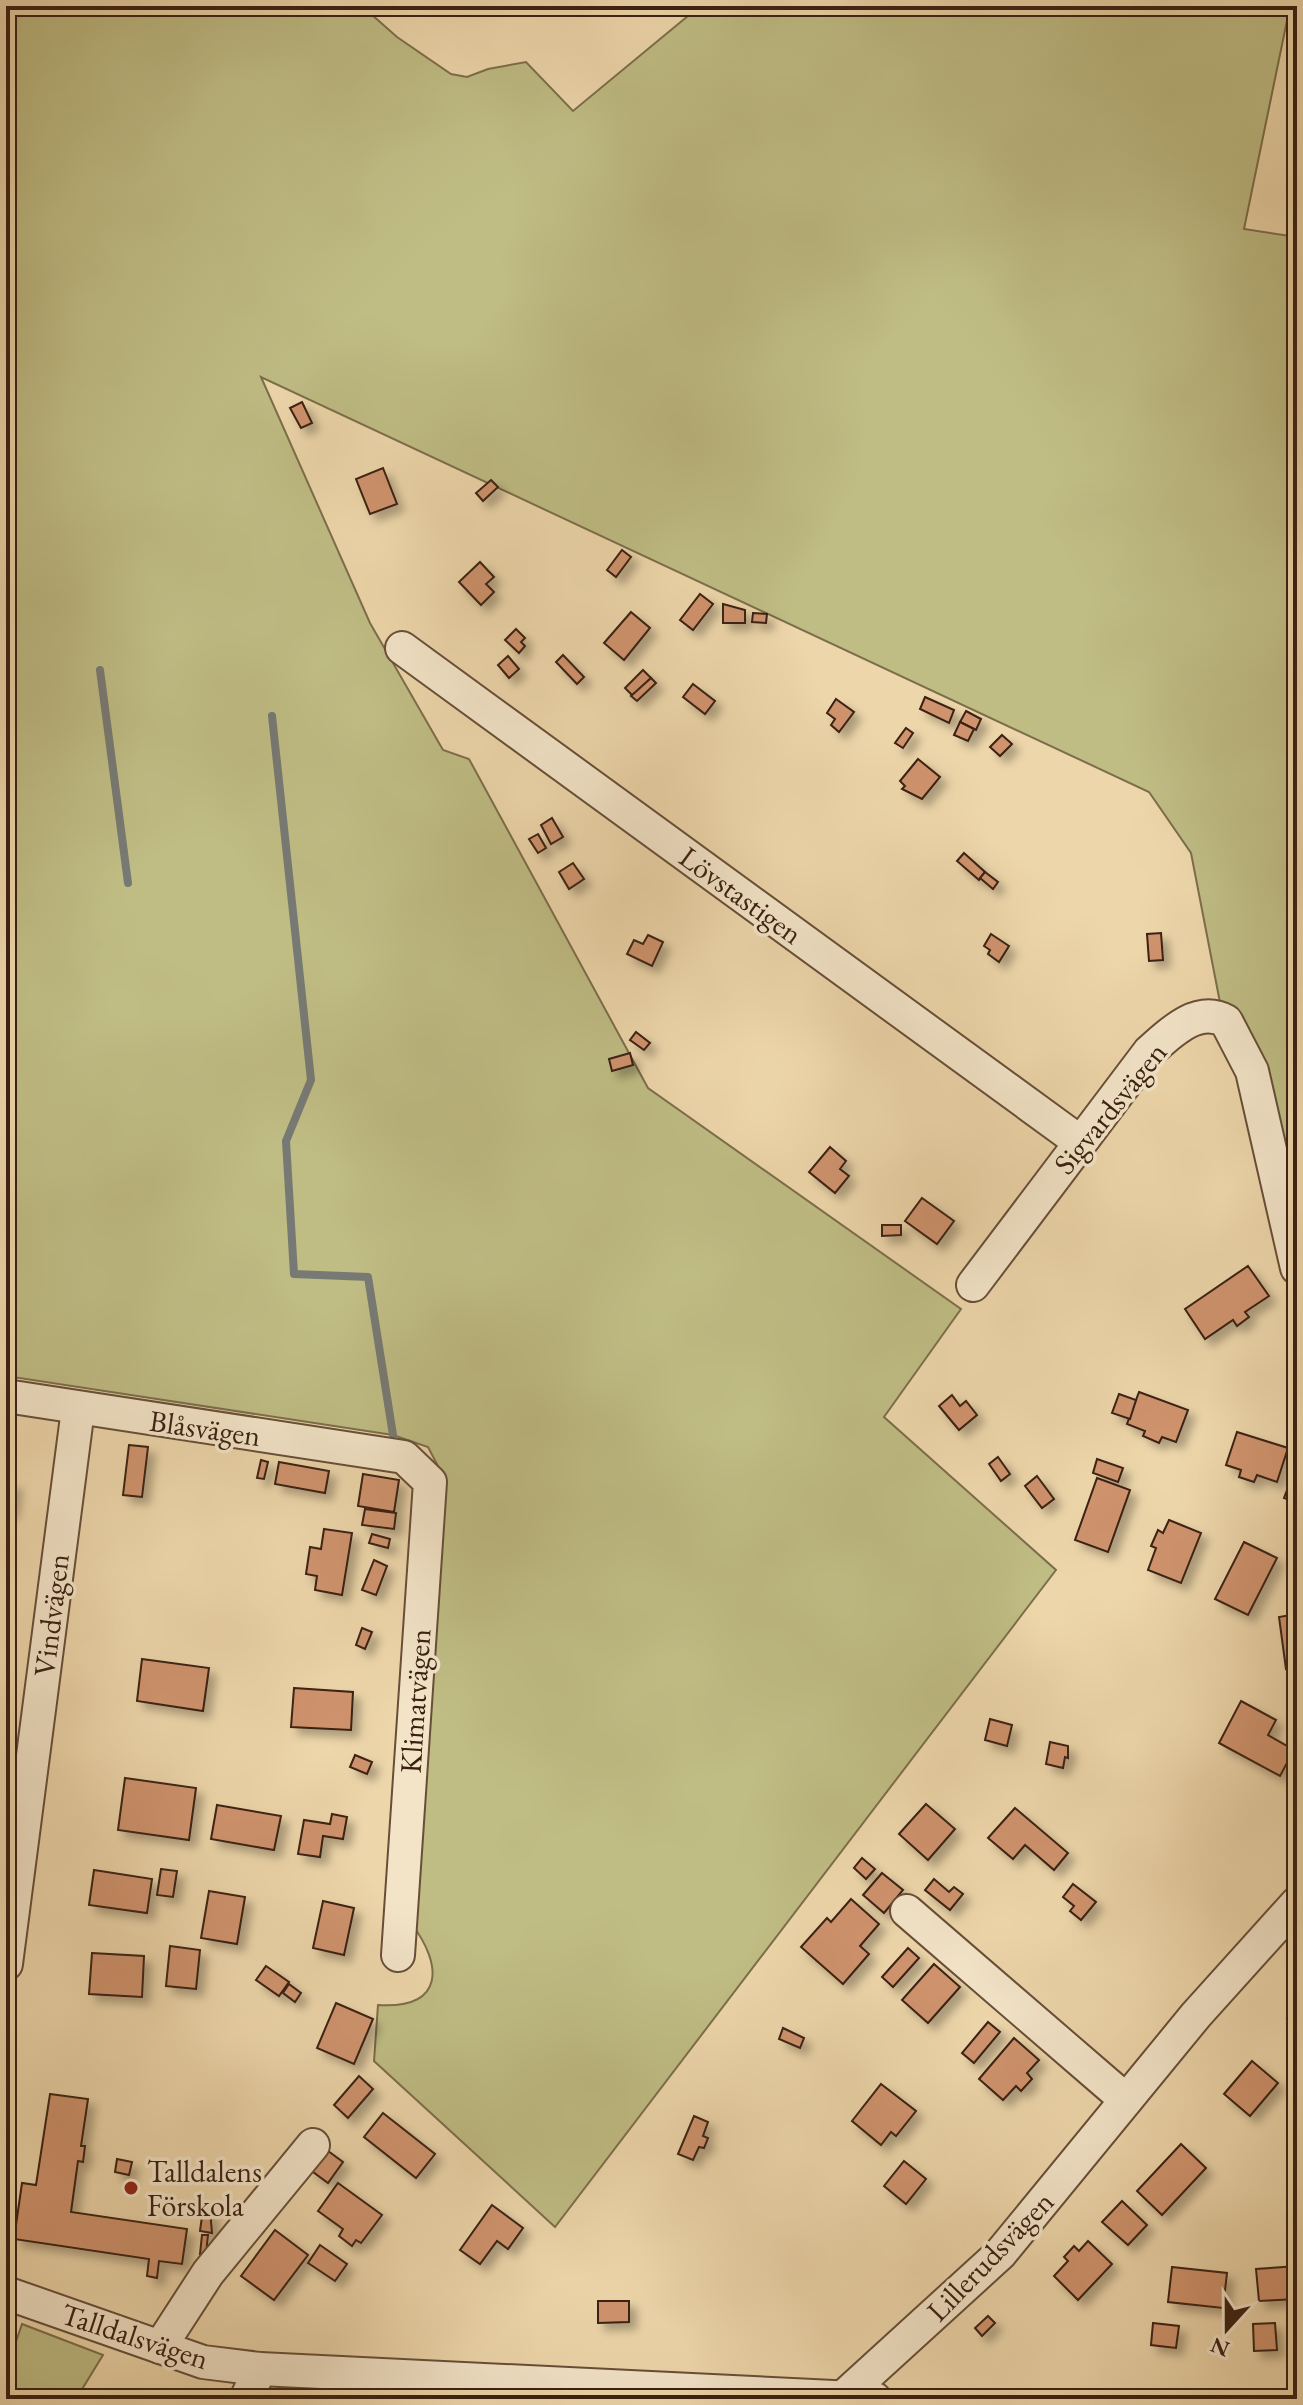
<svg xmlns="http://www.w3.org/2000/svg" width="1303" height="2405" font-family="'EB Garamond',serif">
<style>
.green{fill:#bfbc84;stroke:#7c6e4b;stroke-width:2}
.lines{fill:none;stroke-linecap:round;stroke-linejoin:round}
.stream{stroke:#777a74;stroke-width:8}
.building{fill:#cf936d;stroke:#3a2012;stroke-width:2;filter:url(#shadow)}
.street-casing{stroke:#674e38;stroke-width:36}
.street{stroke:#f3e4c8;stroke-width:32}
.poi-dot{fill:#8f2418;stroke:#f3e4c8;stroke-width:3}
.labels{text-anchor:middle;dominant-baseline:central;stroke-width:7;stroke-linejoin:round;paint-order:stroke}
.street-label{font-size:30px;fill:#3a2012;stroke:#f3e4c8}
.poi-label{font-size:30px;fill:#3a2012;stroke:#f3e4c8;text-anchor:start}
</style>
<defs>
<filter id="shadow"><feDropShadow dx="7" dy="7" stdDeviation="4" flood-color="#0004"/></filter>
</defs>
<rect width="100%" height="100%" fill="#edd6aa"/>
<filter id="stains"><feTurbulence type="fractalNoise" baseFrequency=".0025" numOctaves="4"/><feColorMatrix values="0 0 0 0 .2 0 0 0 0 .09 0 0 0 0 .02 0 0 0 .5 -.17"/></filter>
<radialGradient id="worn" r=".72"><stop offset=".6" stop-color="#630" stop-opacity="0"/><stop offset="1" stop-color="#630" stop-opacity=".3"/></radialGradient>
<g class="green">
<path d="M6,6H362L397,37L451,74L467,77L488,69L526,62L573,111L700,6H1290L1244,229L1297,237V1268L1223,1018L1191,853L1149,792L261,377L370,623L443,750L469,759L648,1088L961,1309L884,1417L1056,1570L555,2227L374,2061L378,2005C445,2009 443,1965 411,1923L439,1468L428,1447L393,1435L6,1376Z"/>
<polygon points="22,2324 103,2355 76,2399 6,2399 6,2371"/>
</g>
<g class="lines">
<g class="stream">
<polyline points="100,670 128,883"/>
<polyline points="272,716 311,1080 286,1141 294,1274 368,1277 393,1435"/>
</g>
</g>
<g class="building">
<polygon points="302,402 312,423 301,428 290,408"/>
<polygon points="383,468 397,504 370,514 356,479"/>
<polygon points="491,480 498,487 483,501 476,493"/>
<polygon points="622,550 631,557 616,577 607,570"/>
<polygon points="480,562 494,577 486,584 494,592 481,605 459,582"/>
<polygon points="700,594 713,604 693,630 680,620"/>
<polygon points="723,604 745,610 745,623 723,623"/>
<polygon points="631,612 650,628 624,660 604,643"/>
<polygon points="753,613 767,614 766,623 752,622"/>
<polygon points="516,629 525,638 521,642 525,646 519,653 505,640"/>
<polygon points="563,655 584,677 577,684 556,662"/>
<polygon points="508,656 519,669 509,678 498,665"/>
<polygon points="643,670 651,678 633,696 625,688"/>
<polygon points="651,678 656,683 637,701 631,696"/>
<polygon points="693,684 715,701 705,714 683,697"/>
<polygon points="925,697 954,710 949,723 920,709"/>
<polygon points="836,699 854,712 839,732 831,725 835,719 827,713"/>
<polygon points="966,711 981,719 976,730 960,722"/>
<polygon points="960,722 974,729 968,741 954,735"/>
<polygon points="906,728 913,733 903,748 895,743"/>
<polygon points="1002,735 1012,744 1000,756 990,747"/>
<polygon points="918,759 940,777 922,799 902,789 905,786 900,781"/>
<polygon points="552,818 563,837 551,844 541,825"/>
<polygon points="538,834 546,848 538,853 529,839"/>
<polygon points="964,853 985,872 979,880 957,861"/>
<polygon points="573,863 584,879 569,889 559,872"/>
<polygon points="985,872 998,882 993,889 980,878"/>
<polygon points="1161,933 1163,960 1149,961 1147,934"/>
<polygon points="991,934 1009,946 999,962 988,954 990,950 984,946"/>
<polygon points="648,935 663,942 652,966 627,954 634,940 643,944"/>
<polygon points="636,1032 650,1043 644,1050 630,1040"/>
<polygon points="630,1053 633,1065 612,1071 609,1059"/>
<polygon points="830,1147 846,1161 840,1169 849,1176 835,1193 809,1172"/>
<polygon points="922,1198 954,1221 937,1244 905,1221"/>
<polygon points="882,1225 901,1225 901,1235 882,1236"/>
<polygon points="1248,1266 1269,1296 1245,1312 1249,1317 1237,1326 1233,1320 1205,1339 1185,1309"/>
<polygon points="1139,1392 1188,1410 1176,1442 1162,1437 1159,1443 1143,1436 1145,1431 1127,1424"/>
<polygon points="1119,1394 1136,1400 1130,1419 1112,1413"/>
<polygon points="952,1395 960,1406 966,1401 977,1415 959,1430 939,1406"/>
<polygon points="1237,1432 1288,1448 1277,1482 1257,1475 1254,1482 1239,1477 1241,1470 1226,1465"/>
<polygon points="129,1445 148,1447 142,1497 123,1495"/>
<polygon points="998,1457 1010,1474 1001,1481 989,1464"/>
<polygon points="1097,1459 1123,1468 1118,1482 1093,1473"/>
<polygon points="261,1460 268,1462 264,1479 257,1478"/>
<polygon points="279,1462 329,1471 325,1493 275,1484"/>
<polygon points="1294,1472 1297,1473 1297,1503 1284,1498"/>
<polygon points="363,1474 399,1480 394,1512 358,1506"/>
<polygon points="1037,1476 1054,1499 1042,1508 1025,1486"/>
<polygon points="1097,1478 1130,1490 1108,1552 1075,1540"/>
<polygon points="6,1482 15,1483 11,1512 6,1512"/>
<polygon points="365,1509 396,1513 394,1529 362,1525"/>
<polygon points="1169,1520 1201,1533 1181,1583 1148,1570 1156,1548 1151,1546 1158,1530 1163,1533"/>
<polygon points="324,1529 352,1533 342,1595 315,1590 317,1576 306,1574 310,1547 321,1549"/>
<polygon points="372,1534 390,1539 388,1548 369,1543"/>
<polygon points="1244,1542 1277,1558 1248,1615 1215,1599"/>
<polygon points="374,1560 387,1566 376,1595 362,1590"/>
<polygon points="1297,1583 1297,1608 1295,1608 1292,1584"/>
<polygon points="1297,1614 1297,1667 1286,1669 1279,1617"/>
<polygon points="362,1628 372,1632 365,1649 356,1645"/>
<polygon points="142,1659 209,1668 203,1711 137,1701"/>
<polygon points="294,1688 353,1692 351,1730 291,1727"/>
<polygon points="1241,1701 1276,1720 1268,1735 1294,1750 1280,1776 1219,1743"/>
<polygon points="990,1719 1012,1725 1007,1746 985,1740"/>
<polygon points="1050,1742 1068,1746 1068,1758 1065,1757 1063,1768 1046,1764"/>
<polygon points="355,1755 372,1762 367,1774 350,1767"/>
<polygon points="125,1778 196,1788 189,1840 118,1830"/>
<polygon points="926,1804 955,1829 928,1860 899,1834"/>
<polygon points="217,1805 281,1816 274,1850 211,1839"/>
<polygon points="1015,1808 1068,1853 1054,1870 1025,1845 1013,1859 988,1838"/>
<polygon points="332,1814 347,1817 343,1839 323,1836 320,1857 298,1854 304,1820 330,1824"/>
<polygon points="862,1858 875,1869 866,1879 854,1868"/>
<polygon points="161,1869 177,1871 173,1897 157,1895"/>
<polygon points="94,1870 152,1879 147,1913 89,1905"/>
<polygon points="882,1873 903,1890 884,1913 863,1895"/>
<polygon points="934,1879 949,1892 954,1887 963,1894 950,1910 925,1890"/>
<polygon points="1073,1884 1096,1902 1081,1920 1070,1911 1074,1906 1063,1897"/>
<polygon points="209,1891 245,1897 237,1944 201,1938"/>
<polygon points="851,1899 879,1924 860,1946 869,1954 843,1984 801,1947 827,1918 831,1922"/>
<polygon points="323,1901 354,1908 344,1955 313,1948"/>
<polygon points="170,1946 200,1950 196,1989 166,1986"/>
<polygon points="908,1948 919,1958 893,1987 882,1977"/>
<polygon points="92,1953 144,1956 142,1997 89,1994"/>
<polygon points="934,1964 960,1987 928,2023 902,2000"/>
<polygon points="266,1966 289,1982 279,1996 256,1980"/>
<polygon points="289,1984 301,1993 295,2002 283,1993"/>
<polygon points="336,2003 373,2019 354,2064 317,2048"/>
<polygon points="1297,2012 1297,2033 1287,2019"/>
<polygon points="988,2022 1000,2032 974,2063 962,2053"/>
<polygon points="783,2028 804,2038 800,2048 779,2039"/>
<polygon points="1014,2038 1039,2060 1027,2073 1032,2079 1021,2091 1016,2086 1003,2100 979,2079"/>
<polygon points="1252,2061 1278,2083 1250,2116 1224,2094"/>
<polygon points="359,2076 373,2089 348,2118 334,2105"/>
<polygon points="881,2084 916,2111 896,2136 891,2132 881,2145 852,2121"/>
<polygon points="50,2094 88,2099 81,2146 85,2146 83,2162 78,2161 71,2212 187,2229 182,2264 159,2261 157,2278 147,2276 149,2259 14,2239 22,2183 36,2185"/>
<polygon points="383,2113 435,2154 416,2178 364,2137"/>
<polygon points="694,2116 708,2122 703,2136 708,2138 704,2148 699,2147 693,2160 678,2154"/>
<polygon points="1181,2144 1206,2168 1162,2215 1137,2191"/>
<polygon points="324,2148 343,2162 328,2183 309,2169"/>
<polygon points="117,2159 132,2162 129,2175 115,2172"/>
<polygon points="904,2161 926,2179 906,2204 884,2186"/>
<polygon points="338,2183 382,2215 361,2243 356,2240 352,2246 339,2236 343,2229 318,2211"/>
<polygon points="1122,2201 1147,2225 1128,2245 1102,2222"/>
<polygon points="492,2205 523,2228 508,2249 497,2241 480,2264 460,2250"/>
<polygon points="203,2209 210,2210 212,2233 200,2231"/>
<polygon points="275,2230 308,2255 274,2300 241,2276"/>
<polygon points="202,2235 208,2235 206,2254 200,2254"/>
<polygon points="1088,2241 1112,2264 1078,2300 1054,2276 1068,2261 1064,2257 1074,2246 1079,2251"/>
<polygon points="320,2245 347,2264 335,2281 308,2263"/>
<polygon points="1297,2266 1297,2299 1259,2301 1256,2269"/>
<polygon points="1172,2267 1227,2273 1223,2308 1168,2302"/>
<polygon points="598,2301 629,2301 629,2322 598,2323"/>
<polygon points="988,2316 995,2323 982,2336 975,2328"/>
<polygon points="1153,2323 1179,2326 1176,2348 1151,2345"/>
<polygon points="1275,2323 1277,2350 1254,2351 1253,2324"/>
</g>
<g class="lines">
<g class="street-casing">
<g id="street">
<polyline points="402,648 1080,1142"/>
<path d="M973,1285L1149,1052C1169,1034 1197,1005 1226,1021L1252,1071L1297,1268"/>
<polyline points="6,1396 404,1457 430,1482 398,1955"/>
<polyline points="907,1911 1126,2100"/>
<polyline points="6,1964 78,1409"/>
<polyline points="6,2293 203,2362 260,2369 875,2399"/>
<polyline points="160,2347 208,2273 313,2145"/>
<polyline points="246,2399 260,2369"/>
<polyline points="841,2399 1000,2254 1196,2015 1297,1903"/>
</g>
</g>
<use href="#street" class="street"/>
</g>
<circle class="poi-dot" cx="131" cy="2188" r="8"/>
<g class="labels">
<g class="street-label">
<text transform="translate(741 895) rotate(36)">Lövstastigen</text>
<text transform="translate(1110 1108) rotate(-51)">Sigvardsvägen</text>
<text transform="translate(205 1428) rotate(8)">Blåsvägen</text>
<text transform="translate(51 1615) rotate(-83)">Vindvägen</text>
<text transform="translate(415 1701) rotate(-86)">Klimatvägen</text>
<text transform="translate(990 2256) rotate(-46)">Lillerudsvägen</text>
<text transform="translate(135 2336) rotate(18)">Talldalsvägen</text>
</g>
<g class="poi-label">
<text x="147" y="2171">Talldalens<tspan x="147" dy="34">Förskola</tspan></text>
</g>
</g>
<rect width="1303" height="2405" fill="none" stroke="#edd6aa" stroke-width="32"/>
<rect x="8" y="8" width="1287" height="2389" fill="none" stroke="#3a2012" stroke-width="4"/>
<rect x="16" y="16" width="1271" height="2373" fill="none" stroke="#3a2012" stroke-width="2"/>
<g transform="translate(1227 2329) rotate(201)" stroke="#f3e4c8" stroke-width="6" paint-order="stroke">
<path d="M0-6L14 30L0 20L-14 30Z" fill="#3a2012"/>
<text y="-12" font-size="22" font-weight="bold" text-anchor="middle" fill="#3a2012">N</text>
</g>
<rect width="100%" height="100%" filter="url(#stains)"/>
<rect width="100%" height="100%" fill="url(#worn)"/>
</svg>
